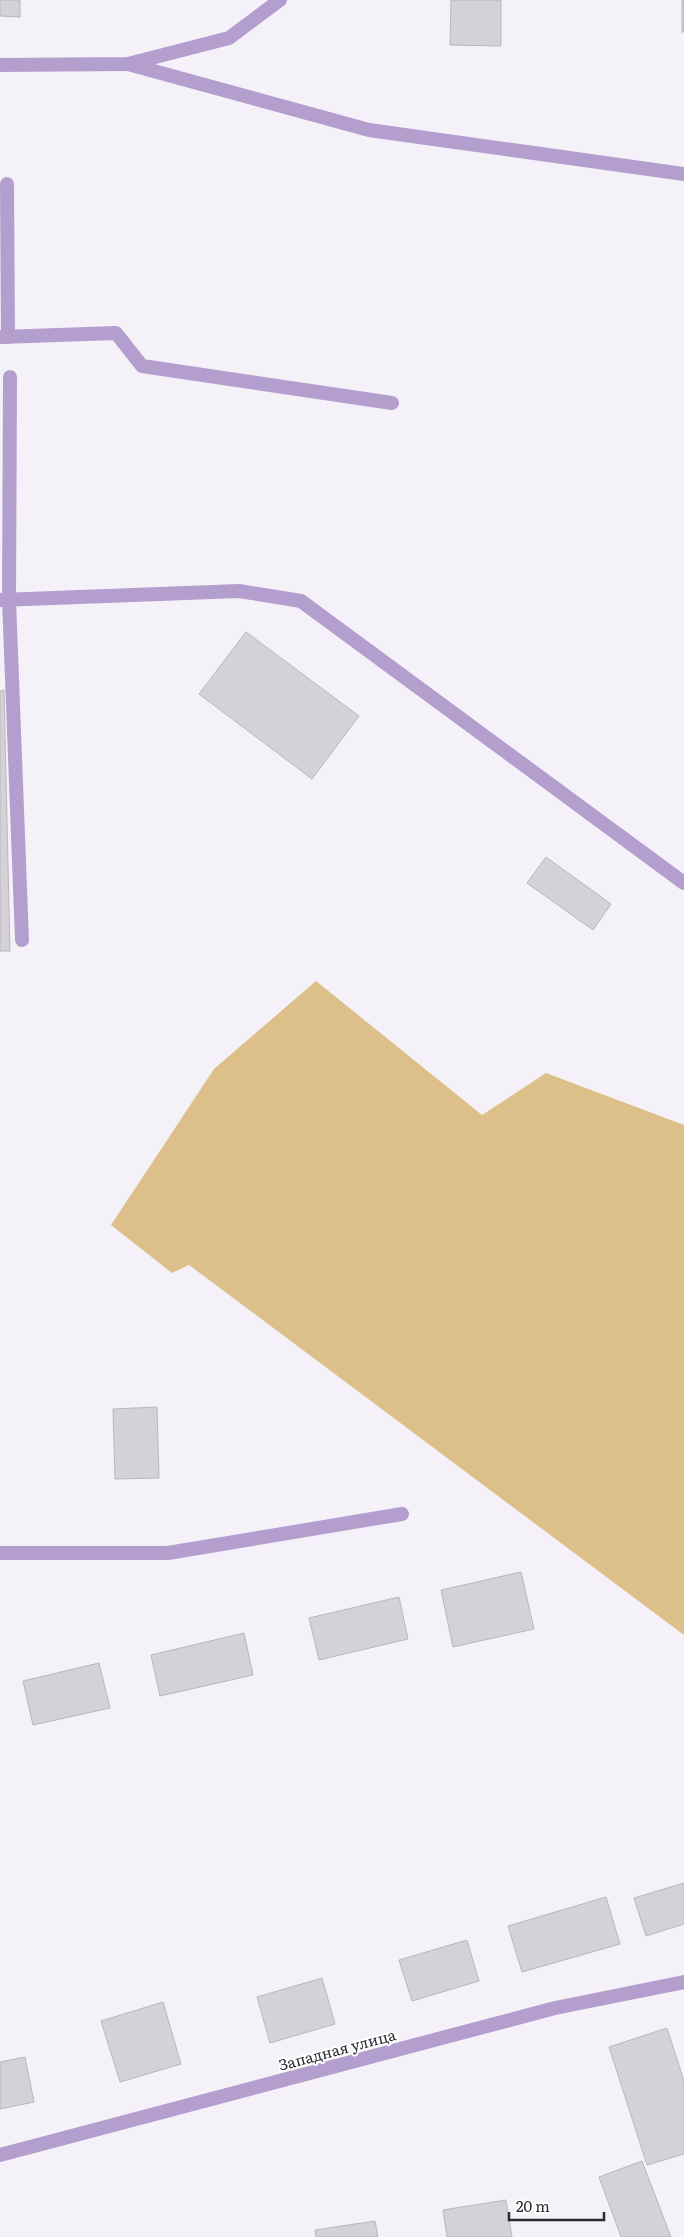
<svg xmlns="http://www.w3.org/2000/svg" width="684" height="2237" font-family="Literata,serif">
<style>
.green{fill:#ddc089}
.building{fill:#d5d1d9;stroke:#b9b6bd}
.lines{fill:none;stroke-linecap:round;stroke-linejoin:round}
.service{stroke:#b49ece;stroke-width:14}
.minor{stroke:#b49ece;stroke-width:14}
.labels{text-anchor:middle;dominant-baseline:central;stroke-width:4;stroke-linejoin:round;paint-order:stroke}
.street-label{font-size:15px;fill:#2b2a2d;stroke:#fff}
</style>
<rect width="100%" height="100%" fill="#f5f1f9"/>
<polygon class="green" points="316,981 482,1115 546,1073 684,1125 684,1635 189,1265 172,1273 111,1225 214,1069"/>
<g class="building">
<polygon points="0,0 20,0 20,17 0,16"/>
<polygon points="451,0 501,0 501,46 450,45"/>
<rect x="682" y="0" width="2" height="32"/>
<polygon points="246,632 359,716 312,779 199,694"/>
<polygon points="4,690 10,951 0,951 0,691"/>
<polygon points="546,857 611,904 593,930 527,883"/>
<polygon points="157,1407 159,1478 115,1479 113,1409"/>
<polygon points="521,1572 534,1629 453,1647 441,1590"/>
<polygon points="399,1597 408,1639 319,1660 309,1618"/>
<polygon points="244,1633 253,1675 160,1696 151,1655"/>
<polygon points="99,1663 110,1708 33,1725 23,1681"/>
<polygon points="684,1883 684,1924 646,1936 634,1898"/>
<polygon points="606,1897 620,1944 522,1972 508,1926"/>
<polygon points="467,1940 479,1981 412,2001 399,1960"/>
<polygon points="322,1978 335,2024 270,2043 257,1997"/>
<polygon points="163,2002 181,2064 120,2082 101,2021"/>
<polygon points="667,2028 684,2081 684,2154 647,2165 609,2047"/>
<polygon points="25,2057 34,2102 0,2109 0,2062"/>
<polygon points="642,2161 671,2237 621,2237 599,2177"/>
<polygon points="506,2200 512,2237 447,2237 443,2210"/>
<polygon points="375,2221 378,2237 316,2237 315,2230"/>
</g>
<g class="lines">
<g class="service">
<polyline points="7,184 8,337"/>
<polyline points="0,337 116,333 142,366 392,403"/>
<polyline points="10,377 9,600 22,940"/>
<polyline points="0,600 239,591 301,601 684,883"/>
</g>
<g class="minor">
<polyline points="128,64 369,130 684,174"/>
<polyline points="0,65 128,64 229,38 280,0"/>
<polyline points="0,1553 168,1553 402,1514"/>
<polyline points="0,2155 555,2008 684,1982"/>
</g>
</g>
<g class="labels">
<g class="street-label">
<text transform="translate(337 2049) rotate(-15)">Западная улица</text>
</g>
</g>
<path d="M509 2212v8h95v-8" fill="none" stroke="#2b2a2d" stroke-width="2.5"/>
<text x="516" y="2212" font-size="15" fill="#2b2a2d" stroke="#ffffff" stroke-width="4" paint-order="stroke">20 m</text>
</svg>
